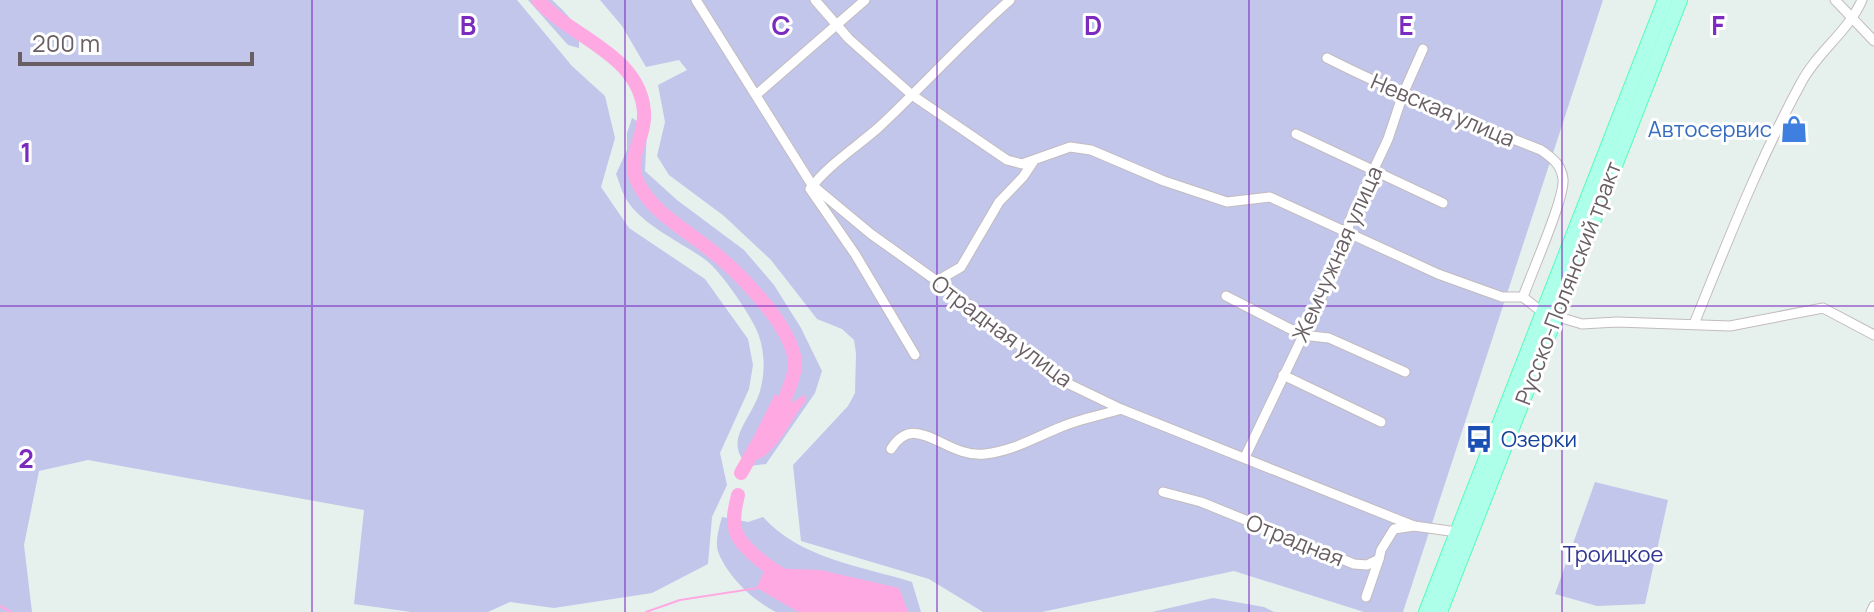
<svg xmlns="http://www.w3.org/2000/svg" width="1874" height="612" font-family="Manrope,sans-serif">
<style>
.green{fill:#c1c6ea}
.water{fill:#ffa9e3}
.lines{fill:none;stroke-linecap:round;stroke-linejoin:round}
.stream{stroke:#ffa9e3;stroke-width:2}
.river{stroke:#ffa9e3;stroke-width:14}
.street-casing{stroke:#c3bbbf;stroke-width:11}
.primary-casing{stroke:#53febb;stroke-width:16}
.street{stroke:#fff;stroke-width:9}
.primary{stroke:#aeffe9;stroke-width:14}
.grid{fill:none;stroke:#7b2cbf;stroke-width:2;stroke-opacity:0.55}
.labels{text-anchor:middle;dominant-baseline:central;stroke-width:6;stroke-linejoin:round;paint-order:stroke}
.street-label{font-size:22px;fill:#685e63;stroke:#fff}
.shop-label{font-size:22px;fill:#366cbe;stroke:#fff;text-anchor:end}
.transit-label{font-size:22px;fill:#164399;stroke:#fff;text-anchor:start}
.park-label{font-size:22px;fill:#313794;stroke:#fff}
.grid-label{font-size:26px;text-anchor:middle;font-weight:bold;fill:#7b2cbf;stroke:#fff;stroke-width:6;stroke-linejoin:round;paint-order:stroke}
</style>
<rect width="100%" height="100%" fill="#e6f1ee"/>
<g class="green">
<polygon points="0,0 517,0 572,66 605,96 615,138 601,187 629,228 705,279 748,339 753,365 749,389 720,453 727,485 712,517 708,564 652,593 554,608 510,602 488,612 411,612 354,604 364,510 88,460 39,471 24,545 32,612 0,612"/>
<path d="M528,0H552C567,14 581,26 579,48L568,45Z"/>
<polygon points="600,0 1603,0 1403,612 1364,612 1234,571 1042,612 983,612 929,579 801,541 793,465 848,406 855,393 856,353 854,340 842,329 817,319 771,260 724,216 669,175 657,156 665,122 658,85 687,70 679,60 646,67 622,26"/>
<path d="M632,118L647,127L645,171L677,200L744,250L774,285L801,328L822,371L815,393L766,464L749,466C721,442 752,419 760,391C765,373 765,354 759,336C754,319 721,272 707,261C682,242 640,225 625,197C621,190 619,181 616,174L627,150V133Z"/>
<polygon points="1595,482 1668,500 1645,604 1597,606 1555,594"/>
<path d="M722,517L748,522L763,517C801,559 861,566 912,582L921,612H776C754,601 729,578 719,554C714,544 719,528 722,517Z"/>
<polygon points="1213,598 1264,607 1274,612 1152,612"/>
</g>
<g class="water">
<path d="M775,394L789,404L806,394V401C789,420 777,458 749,462L747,450Z"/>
<polygon points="765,568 820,570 899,588 908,612 798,612 757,588"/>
</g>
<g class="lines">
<g class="stream">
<polyline points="0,606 11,612"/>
<polyline points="646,612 680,600 758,588"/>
</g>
<g class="river">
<path d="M538,0C571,38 640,54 644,112C646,138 625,158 638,183C652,211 681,227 704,245C733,266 794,326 795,364C795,377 783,404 777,416"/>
<polyline points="741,473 758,443"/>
<path d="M738,495C736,505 732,517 735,528C738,546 770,569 786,577"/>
</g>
<g class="street-casing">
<g id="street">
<polyline points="696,0 812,185 871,234 955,294 1069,384 1121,409 1414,526"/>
<polyline points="815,0 849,39 912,95 1007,160 1022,164 1070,147 1091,150 1164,181 1227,202 1270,197 1438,274 1502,297 1523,297"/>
<polyline points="1835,0 1874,41"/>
<path d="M1327,58C1396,93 1469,122 1541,150C1553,159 1561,164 1563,179C1565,198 1531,274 1523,297"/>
<polyline points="756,95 865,0"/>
<polyline points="1296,134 1443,203"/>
<polyline points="937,281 961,267 999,202 1023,177 1033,162"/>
<polyline points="1226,296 1302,335 1329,338 1405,372"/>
<polyline points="1523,297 1542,312 1582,324 1617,322 1730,326 1823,308 1874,335"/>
<path d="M1694,324C1727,243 1759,160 1801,83C1817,52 1848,32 1862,0"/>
<path d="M915,355L855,254L810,189C828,165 855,148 878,128C923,86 964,40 1010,0"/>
<polyline points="1283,375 1381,422"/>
<path d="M891,449C916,409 946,459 985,454C1013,451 1036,437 1061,427C1079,419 1102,415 1121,409"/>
<polyline points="1245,457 1344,250 1350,220 1388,139 1403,94 1423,49"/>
<polyline points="1163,492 1201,502 1354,564 1367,565 1379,559 1381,550 1394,529 1414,526 1457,532"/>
<polyline points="1366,597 1379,559"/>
<polyline points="1871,612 1874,606"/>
</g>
</g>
<g class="primary-casing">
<g id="primary">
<polyline points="1426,612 1665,0"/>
<polyline points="1440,612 1680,0"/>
</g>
</g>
<use href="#street" class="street"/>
<use href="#primary" class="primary"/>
</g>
<path class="grid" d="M312,0V612M625,0V612M937,0V612M1249,0V612M1562,0V612M0,306H1874"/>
<defs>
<g id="shop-bare" transform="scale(2.16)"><path d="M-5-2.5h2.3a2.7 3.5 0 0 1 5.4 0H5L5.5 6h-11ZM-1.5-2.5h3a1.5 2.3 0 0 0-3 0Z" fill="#3f7fe0" stroke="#fff" stroke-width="2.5" paint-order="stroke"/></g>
<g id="bus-bare" transform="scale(2.16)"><path d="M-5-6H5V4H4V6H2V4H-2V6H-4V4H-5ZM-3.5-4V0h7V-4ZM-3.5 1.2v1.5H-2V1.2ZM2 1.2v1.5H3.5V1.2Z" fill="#1a4fb4" stroke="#fff" stroke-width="2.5" paint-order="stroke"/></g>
</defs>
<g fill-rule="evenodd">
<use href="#shop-bare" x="1794" y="129"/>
<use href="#bus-bare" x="1479" y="439"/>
</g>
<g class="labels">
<g class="street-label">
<text transform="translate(1443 110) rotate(23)">Невская улица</text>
<text transform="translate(1337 254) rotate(-66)">Жемчужная улица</text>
<text transform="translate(1568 283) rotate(-69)">Русско-Полянский тракт</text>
<text transform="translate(1002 331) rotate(37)">Отрадная улица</text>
<text transform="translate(1295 540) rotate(22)">Отрадная</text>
</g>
<g class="shop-label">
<text x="1772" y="129">Автосервис</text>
</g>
<g class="transit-label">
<text x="1501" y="439">Озерки</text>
</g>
<g class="park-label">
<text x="1613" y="554">Троицкое</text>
</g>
</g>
<g class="grid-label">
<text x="468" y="35">B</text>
<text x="781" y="35">C</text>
<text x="1093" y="35">D</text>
<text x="1406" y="35">E</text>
<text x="1718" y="35">F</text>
<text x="26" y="162">1</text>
<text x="26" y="468">2</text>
</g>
<path d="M20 52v12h232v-12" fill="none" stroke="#685e63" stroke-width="4"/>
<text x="32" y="52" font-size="24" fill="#685e63" stroke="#ffffff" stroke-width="6" paint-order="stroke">200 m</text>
</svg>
